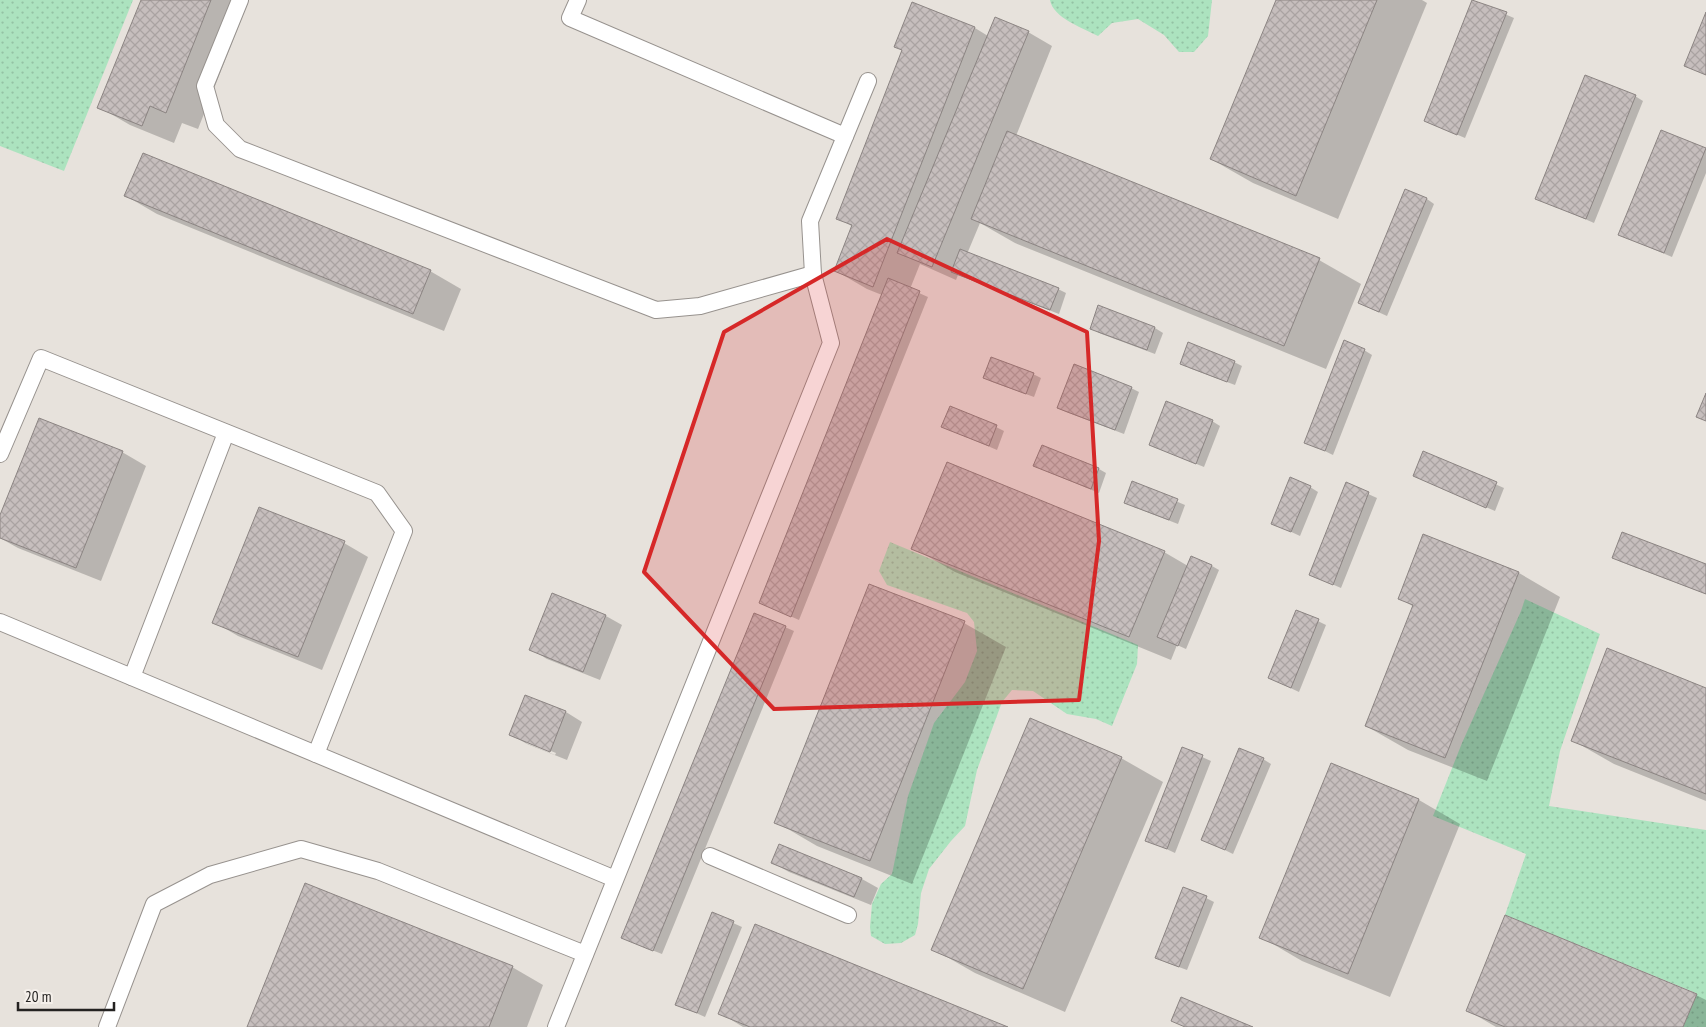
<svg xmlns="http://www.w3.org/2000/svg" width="1706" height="1027" font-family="'PT Sans Narrow',sans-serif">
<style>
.park{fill:url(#park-dots)}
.shadow{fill:#0003;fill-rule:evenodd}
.building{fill:url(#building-cross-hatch);stroke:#8b8482}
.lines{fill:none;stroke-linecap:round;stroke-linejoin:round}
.service-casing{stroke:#97928e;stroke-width:18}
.service{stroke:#fff;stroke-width:16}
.marked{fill:#d62828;fill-opacity:0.2;stroke:#d62828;stroke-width:4;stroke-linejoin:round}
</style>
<defs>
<pattern id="park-dots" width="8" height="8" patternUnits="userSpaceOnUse" patternTransform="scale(1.25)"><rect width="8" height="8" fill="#ace3bf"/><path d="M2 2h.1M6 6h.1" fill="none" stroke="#94c2a4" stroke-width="1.8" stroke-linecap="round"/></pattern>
<pattern id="building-cross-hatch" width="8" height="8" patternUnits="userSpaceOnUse" patternTransform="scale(1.25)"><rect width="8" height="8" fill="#c6bebd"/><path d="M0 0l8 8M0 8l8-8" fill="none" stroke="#aaa3a2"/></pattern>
</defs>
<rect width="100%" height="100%" fill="#e7e2dc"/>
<g class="park">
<polygon points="0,0 133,0 64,171 0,146"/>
<path d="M1050,0H1212L1208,36L1194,52H1179L1164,35L1138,19L1112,23L1098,36C1083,28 1053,18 1050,0Z"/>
<polygon points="890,542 1138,645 1137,664 1112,726 1096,719 1067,714 1033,691 1012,690 1002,702 977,770 965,826 951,841 929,869 921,893 918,924 915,935 901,943 885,944 871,936 870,927 872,904 881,884 892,874 908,796 934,723 965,682 977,651 974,622 967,613 887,585 879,571"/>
<polygon points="1525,599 1600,634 1560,751 1549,806 1706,830 1706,1027 1683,1027 1696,993 1505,915 1526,854 1433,816 1462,743 1521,611"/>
</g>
<g class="shadow">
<polygon points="142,0 249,0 198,129 182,123 174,143 130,125 99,107"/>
<polygon points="1278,0 1422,0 1427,3 1338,219 1253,183 1211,159"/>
<polygon points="1474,1 1514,18 1465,138 1425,121"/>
<polygon points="912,4 975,28 988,36 1028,32 1052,46 1016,136 1319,260 1361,284 1326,369 1015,243 980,223 967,254 1058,289 1066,293 1059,314 958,275 956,280 920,264 910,289 928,297 799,620 760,603 882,295 867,289 836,271 853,227 838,218 904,51 896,46"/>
<polygon points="1635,96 1643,101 1594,223 1537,198"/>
<polygon points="1662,131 1706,149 1706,173 1672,257 1620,235"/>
<polygon points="126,196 430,271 461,289 444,331 157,214"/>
<polygon points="1427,199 1434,204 1387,316 1367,307"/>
<polygon points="1099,307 1155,328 1163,333 1155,354 1099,333 1091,328"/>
<polygon points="1364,350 1372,355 1333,455 1306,442"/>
<polygon points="1234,362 1242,366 1235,385 1189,368"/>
<polygon points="1033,374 1041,378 1034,397 992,382 984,377"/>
<polygon points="1131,388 1139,392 1124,434 1066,412 1058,408"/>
<polygon points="1212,421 1220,426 1204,467 1150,445"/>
<polygon points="943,427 996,427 1004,431 997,450"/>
<polygon points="122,452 146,466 101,581 18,548 0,538 0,519"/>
<polygon points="1424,453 1504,488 1495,511 1414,476"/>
<polygon points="1034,466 1099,469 1106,473 1099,493"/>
<polygon points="1133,483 1185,505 1178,524 1134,507"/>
<polygon points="1346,484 1377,498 1341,588 1311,575"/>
<polygon points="1310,487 1318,492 1300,536 1272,523"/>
<polygon points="1424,536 1519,573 1560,597 1487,781 1408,750 1366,726 1414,607 1399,598"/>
<polygon points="344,543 368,557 322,670 238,636 214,622"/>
<polygon points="913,548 1164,552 1188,566 1212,566 1219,570 1186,649 1177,645 1171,660 955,572"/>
<polygon points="1613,557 1706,566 1706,594 1621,562"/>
<polygon points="870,585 964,623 1006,647 912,884 817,846 776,822"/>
<polygon points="553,595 606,616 622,625 600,680 547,659 531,649"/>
<polygon points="1297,611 1326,625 1299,692 1269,678"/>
<polygon points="755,614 794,631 662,954 631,942"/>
<polygon points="1706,689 1706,801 1614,764 1572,740"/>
<path d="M526,696L566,712L582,722L567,760L527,744L510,734ZM526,741L556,753L555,755L526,743Z"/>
<polygon points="1182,748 1211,761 1175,853 1147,840"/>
<polygon points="1121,758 1163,782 1065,1012 975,973 933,949"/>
<polygon points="1263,759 1271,764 1233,854 1202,839"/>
<polygon points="1331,765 1419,800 1460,824 1390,997 1302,961 1261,937"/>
<polygon points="773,863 862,879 878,888 871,905 789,872"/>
<polygon points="1206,898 1214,902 1187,970 1165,962"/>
<polygon points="713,914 742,927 705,1017 676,1004"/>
<polygon points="512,967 543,985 527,1027 248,1027"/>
<polygon points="1696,995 1706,1000 1706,1027 1496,1027 1467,1010"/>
<polygon points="720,1013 1005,1027 743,1027"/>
</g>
<g class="building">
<polygon points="141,0 211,0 166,113 150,106 142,126 97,108"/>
<polygon points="1276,0 1377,0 1296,196 1210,159"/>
<polygon points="1472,0 1507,12 1457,135 1424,121"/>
<polygon points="912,2 975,27 873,287 834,271 852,225 836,219 902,50 894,47"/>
<polygon points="1706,12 1706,75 1684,66"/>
<polygon points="995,17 1029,31 932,267 897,253"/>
<polygon points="1585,75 1636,95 1586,219 1535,199"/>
<polygon points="1661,130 1706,148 1664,253 1618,235"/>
<polygon points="1007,131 1320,258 1284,346 971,219"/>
<polygon points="143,153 431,270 413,314 124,196"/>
<polygon points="1405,189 1427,198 1379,312 1358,303"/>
<polygon points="960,249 1059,288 1050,310 951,272"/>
<polygon points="888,278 920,291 791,617 759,603"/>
<polygon points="1098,305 1155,327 1147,350 1090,329"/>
<polygon points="1344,340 1365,349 1325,451 1304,443"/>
<polygon points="1188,342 1235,361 1227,382 1180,364"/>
<polygon points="991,357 1034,373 1026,394 983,378"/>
<polygon points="1074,364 1132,387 1115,430 1057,408"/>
<polygon points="1706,393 1706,421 1696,417"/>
<polygon points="1166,401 1213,420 1196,464 1149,445"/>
<polygon points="950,406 997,425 989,446 941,427"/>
<polygon points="39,418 123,451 76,568 0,538 0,515"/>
<polygon points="1042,445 1099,468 1091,489 1033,466"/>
<polygon points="1423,451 1497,482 1486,508 1413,476"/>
<polygon points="947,462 1165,551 1129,637 911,549"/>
<polygon points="1290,477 1311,486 1291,532 1271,524"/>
<polygon points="1132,481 1178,499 1169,520 1124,503"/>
<polygon points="1346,482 1369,492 1333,585 1309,575"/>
<polygon points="259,507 345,541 298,657 212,623"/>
<polygon points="1622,532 1706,564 1706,594 1612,558"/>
<polygon points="1423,534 1519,572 1445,758 1365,726 1413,605 1398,599"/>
<polygon points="1191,556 1212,565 1178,646 1157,637"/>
<polygon points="869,584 965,621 870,861 774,823"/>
<polygon points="552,593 606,615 583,672 529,650"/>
<polygon points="1296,610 1319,619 1291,688 1268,678"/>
<polygon points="754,613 786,626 653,951 621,938"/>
<polygon points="1607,648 1706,688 1706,794 1571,741"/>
<polygon points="525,695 566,711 550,752 509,735"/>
<polygon points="1030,718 1122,757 1023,989 931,950"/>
<polygon points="1182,747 1203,755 1167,849 1145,841"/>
<polygon points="1239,748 1264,758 1225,850 1201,840"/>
<polygon points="1331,763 1419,799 1348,974 1259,938"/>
<polygon points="779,844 862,878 854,897 771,863"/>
<polygon points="305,883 513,966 489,1027 247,1027"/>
<polygon points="1183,887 1207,896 1179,967 1155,958"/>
<polygon points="712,912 734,921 697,1013 675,1005"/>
<polygon points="1505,915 1697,994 1683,1027 1505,1027 1466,1011"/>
<polygon points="755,924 1008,1027 750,1027 718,1014"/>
<polygon points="1181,997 1253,1027 1185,1027 1171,1021"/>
</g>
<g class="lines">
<g class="service-casing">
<g id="service">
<polyline points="240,0 205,86 216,125 240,149 656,310 700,306 813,274"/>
<polyline points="578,0 570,18 845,136"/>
<polyline points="0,454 41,358 377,493 404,531 316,754"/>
<polyline points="0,622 615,879"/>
<polyline points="132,677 226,433"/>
<polyline points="710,856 848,915"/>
<polyline points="107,1027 154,904 210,875 301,849 378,871 585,954"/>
<polyline points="556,1027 831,343 813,274 810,221 868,81"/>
</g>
</g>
<use href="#service" class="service"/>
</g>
<path class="marked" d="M887,239L1087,332L1099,541L1079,700L774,709L644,572L724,332Z"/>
<path d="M18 1002v8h96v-8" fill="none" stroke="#242221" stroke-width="2.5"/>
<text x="25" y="1002" font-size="15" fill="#242221" stroke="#f4efea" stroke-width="4" paint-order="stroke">20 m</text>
</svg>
